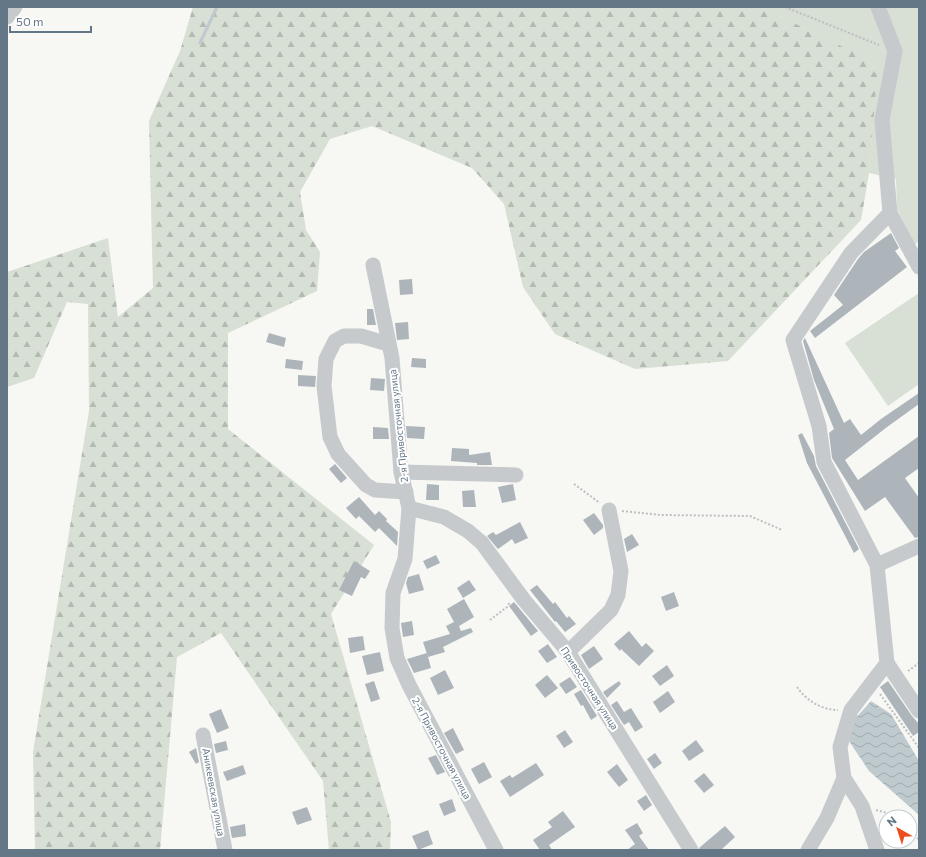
<svg xmlns="http://www.w3.org/2000/svg" width="926" height="857" font-family="Commissioner,sans-serif">
<style>
.green{fill:#d8dfd4}
.forest{fill:url(#forest-firs)}
.water{fill:url(#water-waves)}
.lines{fill:none;stroke-linecap:round;stroke-linejoin:round}
.stream{stroke:#bfcacf;stroke-width:3}
.building{fill:#adb5bb}
.path{stroke:#bdc0c2;stroke-width:2;stroke-dasharray:2 2;stroke-linecap:butt}
.minor{stroke:#c6cacd;stroke-width:15}
.labels{text-anchor:middle;dominant-baseline:central;stroke-width:4;stroke-linejoin:round;paint-order:stroke}
.street-label{font-size:10px;fill:#647786;stroke:#fff}
</style>
<defs>
<pattern id="forest-firs" width="22" height="20" patternUnits="userSpaceOnUse"><rect width="22" height="20" fill="#d8dfd4"/><path d="M5 1l3.5 6h-7zM16 11l3.5 6h-7z" fill="#b3bab2"/></pattern>
<pattern id="water-waves" width="16" height="10" patternUnits="userSpaceOnUse"><rect width="16" height="10" fill="#bfcacf"/><path d="M0 5q4-4 8 0t8 0" fill="none" stroke="#9fa9ae"/></pattern>
</defs>
<rect width="100%" height="100%" fill="#f7f7f3"/>
<g class="green">
<polygon points="761,7 919,7 919,241 914,245 897,209 896,179 869,173 877,64"/>
<polygon points="919,293 919,384 888,406 845,343"/>
</g>
<polygon class="forest" points="193,7 761,7 878,64 869,173 861,220 728,361 635,369 555,334 523,287 504,204 472,168 372,126 330,139 300,192 306,230 320,252 317,291 228,333 228,429 374,545 331,614 391,822 390,850 329,850 323,781 221,633 177,657 160,850 35,850 33,752 89,411 88,304 67,302 34,378 7,387 7,272 108,238 118,317 153,288 149,121 180,51"/>
<polygon class="water" points="871,701 891,714 919,761 919,815 869,771 849,741 853,721"/>
<g class="lines">
<polyline class="stream" points="200,43 217,7"/>
</g>
<g class="building">
<polygon points="891,233 899,248 895,251 907,267 815,338 810,331 843,305 834,295 858,259 864,252"/>
<polygon points="412,279 413,294 400,295 399,280"/>
<polygon points="367,309 373,309 376,325 367,325"/>
<polygon points="408,322 409,339 397,340 395,323"/>
<polygon points="269,333 286,338 284,347 266,342"/>
<polygon points="805,338 844,423 850,419 861,435 881,419 919,393 919,404 887,427 845,460 858,480 919,436 919,468 905,478 919,498 919,537 915,538 885,497 865,511 832,458 829,433 834,429 814,380 803,341"/>
<polygon points="412,358 426,359 426,368 411,367"/>
<polygon points="286,359 303,361 302,370 285,368"/>
<polygon points="298,375 316,376 315,387 298,386"/>
<polygon points="371,378 385,379 384,391 370,390"/>
<polygon points="406,426 425,427 424,439 407,438"/>
<polygon points="373,427 388,428 389,439 373,439"/>
<polygon points="802,433 814,456 816,466 859,549 854,553 807,463 798,435"/>
<polygon points="452,448 469,449 469,455 490,452 492,465 477,465 477,463 451,461"/>
<polygon points="335,464 347,478 341,483 329,469"/>
<polygon points="427,484 439,485 439,500 426,500"/>
<polygon points="513,484 516,500 502,503 498,487"/>
<polygon points="474,490 476,507 463,507 462,491"/>
<polygon points="359,497 375,515 379,511 387,519 386,521 398,532 397,546 379,528 375,532 359,516 356,519 346,508"/>
<polygon points="594,513 603,525 603,528 594,535 583,520"/>
<polygon points="520,522 528,538 515,544 512,539 498,549 487,536 493,532 496,535"/>
<polygon points="632,534 639,545 627,552 624,539"/>
<polygon points="436,555 440,563 427,569 423,561"/>
<polygon points="354,561 370,571 365,579 361,577 352,596 339,590"/>
<polygon points="419,574 424,590 409,594 406,583 408,577"/>
<polygon points="469,580 476,590 463,598 457,588"/>
<polygon points="537,585 553,604 555,602 567,618 569,616 576,624 565,632 556,621 555,622 530,590"/>
<polygon points="674,592 679,606 666,611 661,597"/>
<polygon points="464,599 474,617 459,626 461,631 471,628 473,632 443,647 445,652 428,657 423,642 450,634 446,626 454,622 447,609"/>
<polygon points="514,602 538,631 531,636 509,606"/>
<polygon points="412,621 414,635 403,637 401,623"/>
<polygon points="629,631 642,647 646,643 654,651 639,666 621,649 620,651 614,644"/>
<polygon points="363,636 365,650 350,653 348,638"/>
<polygon points="548,644 557,657 547,663 538,651"/>
<polygon points="594,646 603,659 589,669 581,655"/>
<polygon points="380,652 384,671 367,675 362,656"/>
<polygon points="427,653 431,668 414,673 407,659"/>
<polygon points="667,665 674,676 660,686 652,676"/>
<polygon points="445,670 454,688 438,695 430,678"/>
<polygon points="547,675 558,688 545,698 535,685"/>
<polygon points="570,677 577,687 566,694 559,684"/>
<polygon points="374,681 380,699 371,702 365,684"/>
<polygon points="619,681 621,684 607,698 603,692"/>
<polygon points="888,681 912,716 919,724 919,732 913,736 880,687"/>
<polygon points="581,690 597,716 591,720 583,705 581,706 574,694"/>
<polygon points="668,691 675,702 660,713 653,702"/>
<polygon points="617,701 624,712 631,708 643,727 635,732 629,722 624,725 611,705"/>
<polygon points="221,709 229,728 217,733 209,714"/>
<polygon points="453,728 464,750 456,754 444,733"/>
<polygon points="565,730 573,742 564,748 556,736"/>
<polygon points="696,740 704,751 689,761 682,751"/>
<polygon points="226,741 228,750 216,753 214,744"/>
<polygon points="196,748 199,762 196,764 189,752"/>
<polygon points="655,753 662,763 654,769 647,759"/>
<polygon points="436,755 445,772 437,775 428,758"/>
<polygon points="484,762 492,777 479,784 471,769"/>
<polygon points="536,763 544,775 510,797 500,781 510,775 512,778"/>
<polygon points="617,764 628,780 619,787 607,772"/>
<polygon points="243,765 246,774 227,781 223,772"/>
<polygon points="704,773 714,785 704,793 694,781"/>
<polygon points="646,795 652,805 644,811 637,801"/>
<polygon points="452,799 456,811 444,816 439,804"/>
<polygon points="307,807 312,820 297,825 292,812"/>
<polygon points="563,811 575,827 549,845 552,850 540,850 533,840 552,827 548,822"/>
<polygon points="637,823 643,833 639,836 649,850 627,850 635,844 625,830"/>
<polygon points="245,824 246,836 232,838 230,827"/>
<polygon points="725,826 735,837 721,850 700,850 699,848"/>
<polygon points="428,830 433,844 418,850 412,836"/>
</g>
<g class="lines">
<g class="path">
<polyline points="785,7 879,45"/>
<polyline points="574,484 600,503"/>
<polyline points="622,511 661,515 750,516 782,530"/>
<polyline points="490,620 507,607 510,602"/>
<polyline points="908,671 919,663"/>
<path d="M797,687C806,700 821,710 838,710"/>
<polyline points="880,694 919,748"/>
<polyline points="876,810 902,817"/>
<polyline points="910,828 919,840"/>
</g>
<g class="minor">
<polyline points="878,7 895,51 882,120 890,213 919,267"/>
<polyline points="7,17 15,7"/>
<polyline points="373,265 392,358 401,472 409,508 405,559 393,593 392,628 397,658 409,685 496,850"/>
<polyline points="388,344 361,336 344,336 335,341 326,359 324,386 330,437 338,454 366,485 375,490 406,492"/>
<polyline points="401,472 516,475"/>
<polyline points="409,508 444,517 468,531 482,543 524,600 568,652 691,850"/>
<polyline points="877,565 919,546"/>
<polyline points="568,652 611,610 618,595 621,571 609,510"/>
<polyline points="887,663 919,711"/>
<polyline points="203,735 225,850"/>
<polyline points="808,850 827,818 844,778"/>
<polyline points="877,850 862,806 844,778 840,747 851,710 887,663 877,565 824,462 819,426 793,340 851,253 890,213"/>
</g>
</g>
<g class="labels">
<g class="street-label">
<text transform="translate(398 426) rotate(-96)">2-я Привосточная улица</text>
<text transform="translate(590 688) rotate(57)">Привосточная улица</text>
<text transform="translate(442 748) rotate(62)">2-я Привосточная улица</text>
<text transform="translate(214 792) rotate(80)">Аникеевская улица</text>
</g>
</g>
<rect width="926" height="857" fill="none" stroke="#647786" stroke-width="16"/>
<g transform="translate(898 829) rotate(321)"><circle r="19" fill="#ffffff" stroke="#c1c9cf"/>
<path d="M0-3L7 15L0 10L-7 15Z" fill="#ec4c1e"/>
<text y="-6" font-size="11" font-weight="bold" text-anchor="middle" fill="#647786">N</text>
</g>
<path d="M10 26v6h81v-6" fill="none" stroke="#647786" stroke-width="2"/>
<text x="16" y="26" font-size="12" fill="#647786" stroke="#ffffff" stroke-width="3" paint-order="stroke">50 m</text>
</svg>
